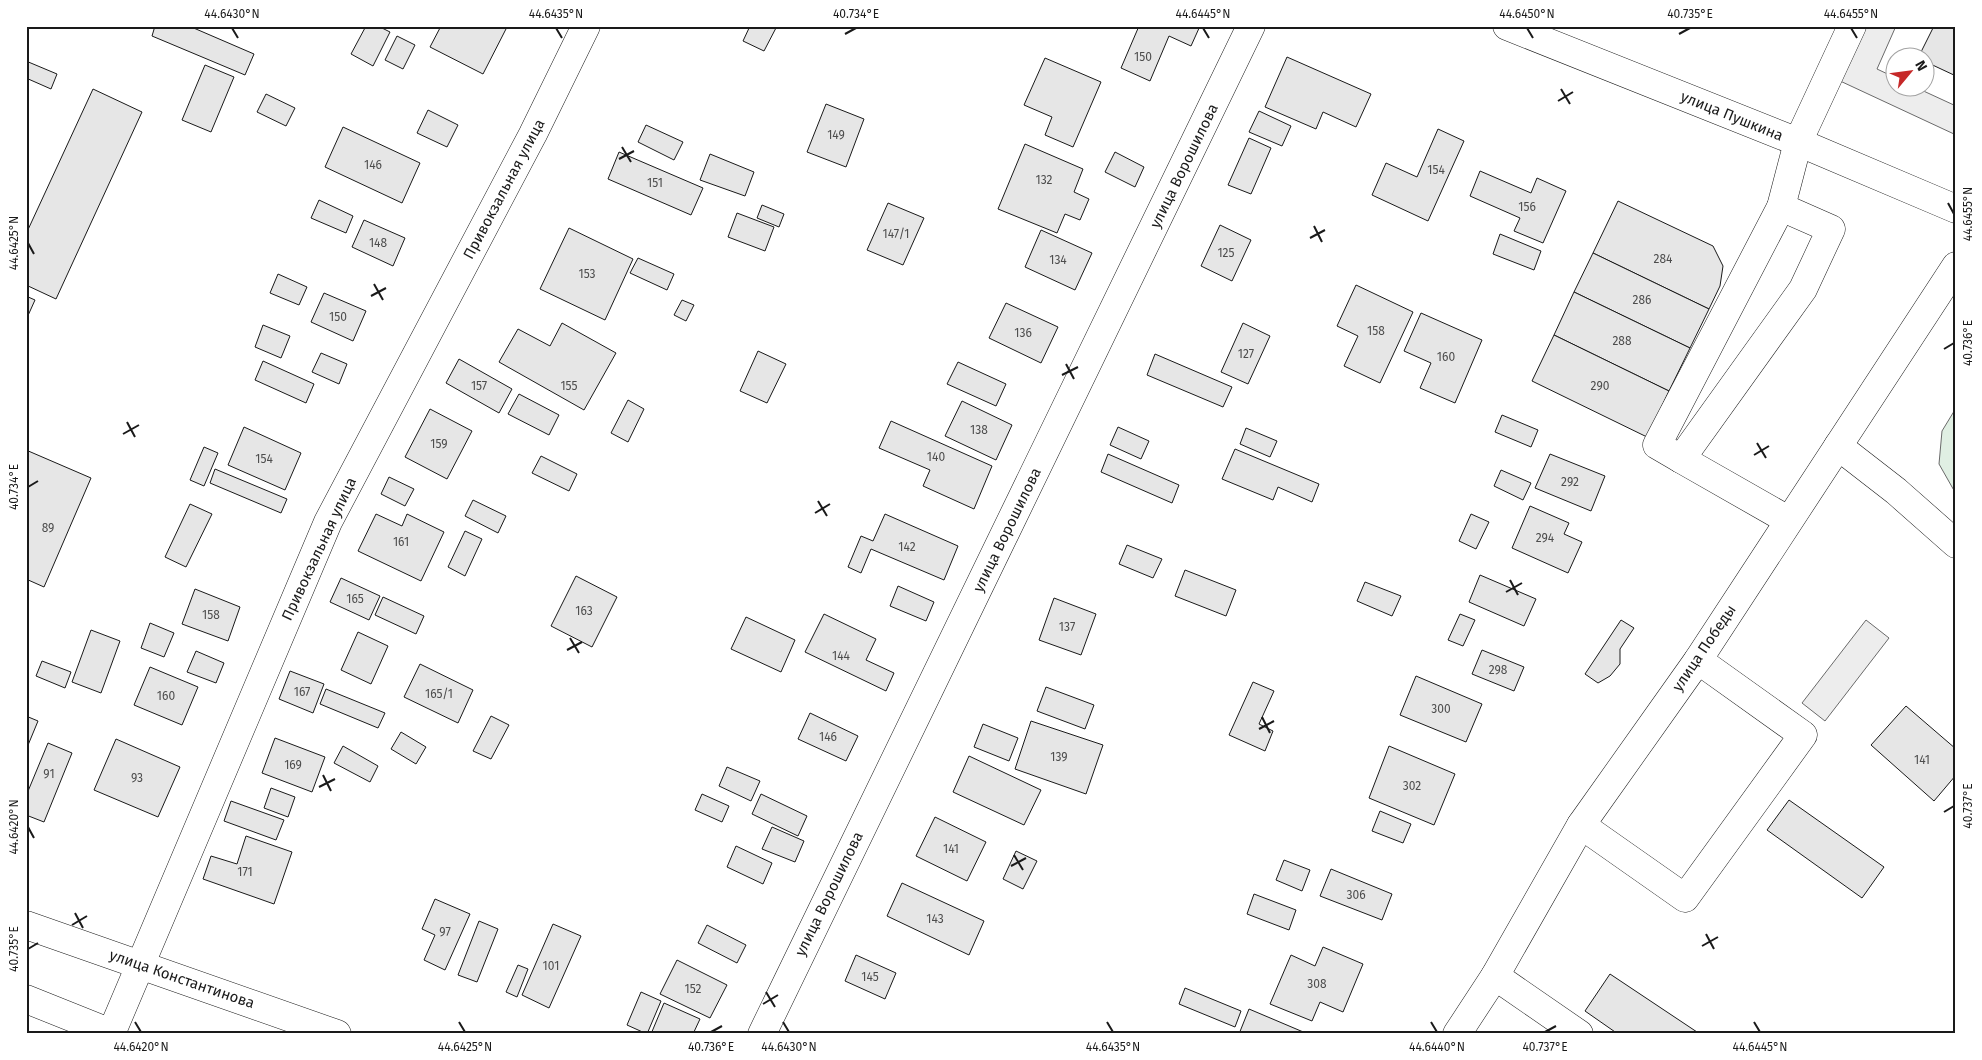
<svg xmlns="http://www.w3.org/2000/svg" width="1982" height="1060" font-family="'Fira Sans',sans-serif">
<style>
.green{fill:#e0efe3;stroke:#6a6a6a}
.parking{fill:#ededed;stroke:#6a6a6a}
.building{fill:#e6e6e6;stroke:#1a1a1a}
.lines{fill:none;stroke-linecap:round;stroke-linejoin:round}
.minor-casing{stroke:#1a1a1a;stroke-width:29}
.major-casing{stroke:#1a1a1a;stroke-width:29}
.minor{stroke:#fff;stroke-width:28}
.major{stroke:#fff;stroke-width:28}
.ticks{fill:none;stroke:#1a1a1a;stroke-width:2}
.labels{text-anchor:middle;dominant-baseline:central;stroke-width:4;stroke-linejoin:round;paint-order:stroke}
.number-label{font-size:12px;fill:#4d4d4d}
.street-label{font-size:15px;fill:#1a1a1a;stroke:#fff}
.neatline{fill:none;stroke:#1a1a1a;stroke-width:2}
.ticks-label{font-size:12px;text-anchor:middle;fill:#1a1a1a}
</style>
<rect width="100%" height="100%" fill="#fff"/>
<polygon class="green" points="1956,408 1956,494 1939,464 1942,431"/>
<g class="parking">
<polygon points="1863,26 1896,26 1877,69 1894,77 1894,88 1917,88 1956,106 1954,134 1838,80"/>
<polygon points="1866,620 1889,638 1825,721 1802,703"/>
</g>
<g class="building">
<polygon points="155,26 189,26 254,54 245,75 152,36"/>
<polygon points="366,26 378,26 390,32 373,66 351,54"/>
<polygon points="441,26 505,26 507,27 483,74 430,47"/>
<polygon points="750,26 777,26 764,51 743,41"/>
<polygon points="1139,26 1200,26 1191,46 1169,36 1150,81 1121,68"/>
<polygon points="1934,26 1956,26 1956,76 1924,61 1924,58 1918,58"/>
<polygon points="397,36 415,45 403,69 385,60"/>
<polygon points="1287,57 1371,94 1356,127 1323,112 1316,129 1265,107"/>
<polygon points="1045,58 1101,82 1073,147 1045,135 1052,117 1024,105"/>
<polygon points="26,61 57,74 51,89 26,78"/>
<polygon points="205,65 234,77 211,132 182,120"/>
<polygon points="93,89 142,112 56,299 26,285 26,234"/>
<polygon points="266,94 295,108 286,126 257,112"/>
<polygon points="826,104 864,119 846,167 807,152"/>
<polygon points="428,110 458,125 447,147 417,133"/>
<polygon points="1259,111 1291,126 1282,146 1249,132"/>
<polygon points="646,125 683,142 674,160 638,142"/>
<polygon points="343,127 420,163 402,203 325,167"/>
<polygon points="1438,129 1464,141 1428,221 1372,195 1386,163 1417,177"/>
<polygon points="1249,138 1271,148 1251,194 1228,185"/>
<polygon points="1025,144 1083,169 1074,192 1089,199 1080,220 1065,214 1057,233 998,209"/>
<polygon points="619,152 703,188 691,215 608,179"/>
<polygon points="1115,152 1144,167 1135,187 1105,172"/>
<polygon points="710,154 754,172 745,196 700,180"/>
<polygon points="1480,171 1531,193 1537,178 1566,191 1543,243 1514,231 1520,218 1470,196"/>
<polygon points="319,200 353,216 346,233 311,218"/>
<polygon points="1618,201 1713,246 1723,266 1720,286 1709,309 1593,253"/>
<polygon points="888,203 924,218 903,265 867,250"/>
<polygon points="762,205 784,214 779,227 757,218"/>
<polygon points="737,213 774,227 765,251 728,237"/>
<polygon points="364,220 405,238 393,266 352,247"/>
<polygon points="1220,225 1251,240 1232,281 1201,266"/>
<polygon points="569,228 633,259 605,320 540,289"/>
<polygon points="1041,230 1092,253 1075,290 1025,267"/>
<polygon points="1500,234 1541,251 1534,270 1493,254"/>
<polygon points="1593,253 1709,309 1690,348 1574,292"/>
<polygon points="638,258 674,274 667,290 630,273"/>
<polygon points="278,274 307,287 299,305 270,293"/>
<polygon points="1356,285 1413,312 1380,383 1344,366 1358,336 1337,326"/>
<polygon points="1574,292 1690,348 1669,391 1554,335"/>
<polygon points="324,293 366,311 353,341 311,322"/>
<polygon points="26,296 35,300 26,320"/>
<polygon points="682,300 694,305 686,321 674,315"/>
<polygon points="1006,303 1058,327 1041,363 989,338"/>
<polygon points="1421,313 1482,340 1455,403 1420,388 1431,363 1404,351"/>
<polygon points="562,323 616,353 584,410 499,362 518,329 550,346"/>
<polygon points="1243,323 1270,336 1248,384 1221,372"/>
<polygon points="263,325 290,336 281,358 255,347"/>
<polygon points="1554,335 1669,391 1647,437 1532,381"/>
<polygon points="758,351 786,364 767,403 740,391"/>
<polygon points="321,353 347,364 339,384 312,372"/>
<polygon points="1155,354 1232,387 1223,407 1147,375"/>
<polygon points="459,359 512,389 499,413 446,383"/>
<polygon points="263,361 314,384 306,403 255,380"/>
<polygon points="958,362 1006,384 996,406 947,384"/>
<polygon points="519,394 559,415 549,435 508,414"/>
<polygon points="628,400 644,409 628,442 611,433"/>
<polygon points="962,401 1012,425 996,460 945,436"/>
<polygon points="430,409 472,431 447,479 405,457"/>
<polygon points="1502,415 1538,430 1531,447 1495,432"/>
<polygon points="891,421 992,466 974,509 923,486 930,470 879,448"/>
<polygon points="244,427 301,453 285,490 228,465"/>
<polygon points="1118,427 1149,441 1141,459 1110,445"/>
<polygon points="1246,428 1277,441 1270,457 1240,444"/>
<polygon points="204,447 218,453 204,486 190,480"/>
<polygon points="1235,449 1319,484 1312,502 1278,487 1273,500 1222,479"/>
<polygon points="26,450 91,478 44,587 26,579"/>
<polygon points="1108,454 1179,485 1172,503 1101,472"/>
<polygon points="1550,454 1605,476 1591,511 1535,488"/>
<polygon points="541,456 577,474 569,491 532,473"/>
<polygon points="215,469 287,499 281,513 210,483"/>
<polygon points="1501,470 1531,483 1523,500 1494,486"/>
<polygon points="389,477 414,489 405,506 381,494"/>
<polygon points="473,500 506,516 498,533 465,516"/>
<polygon points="190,504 212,514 186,567 165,557"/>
<polygon points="1530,506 1569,523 1564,534 1582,542 1568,573 1512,548"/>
<polygon points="376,514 402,526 407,514 444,532 421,581 358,551"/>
<polygon points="885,514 958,546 944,580 871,549 861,573 848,567 861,536 873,541"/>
<polygon points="1471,514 1489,522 1476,549 1459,541"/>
<polygon points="465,531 482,539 465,576 448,567"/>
<polygon points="1127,545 1162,559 1153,578 1119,564"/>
<polygon points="1185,570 1236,590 1226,616 1175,596"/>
<polygon points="1480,575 1536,599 1524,626 1469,602"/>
<polygon points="576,576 617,597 592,647 551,626"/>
<polygon points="341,578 380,596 369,620 330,602"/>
<polygon points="1365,582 1401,596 1392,616 1357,601"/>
<polygon points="898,586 934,602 926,621 890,606"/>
<polygon points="195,589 240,607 228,641 182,624"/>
<polygon points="383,597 424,616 416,634 375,615"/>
<polygon points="1054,598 1096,614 1081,655 1039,640"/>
<polygon points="824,614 876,639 866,660 894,673 886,691 805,652"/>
<polygon points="1460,614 1475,620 1463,646 1448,640"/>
<polygon points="746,617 795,640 781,672 731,649"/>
<polygon points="1621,620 1634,628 1620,649 1620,664 1610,676 1598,683 1585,674"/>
<polygon points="150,623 174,633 164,657 141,648"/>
<polygon points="91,630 120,641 101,693 72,682"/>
<polygon points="358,632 388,646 371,684 341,670"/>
<polygon points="1482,650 1524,667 1514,691 1472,674"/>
<polygon points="196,651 224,663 216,683 187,672"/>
<polygon points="42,661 71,672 65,688 36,676"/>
<polygon points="420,664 473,690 458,723 404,697"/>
<polygon points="150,667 198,687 182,725 134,705"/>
<polygon points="290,671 324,684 313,713 279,699"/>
<polygon points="1416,676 1482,704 1466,742 1400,715"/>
<polygon points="1253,682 1274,691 1259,724 1273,731 1265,751 1229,735"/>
<polygon points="1046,687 1094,705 1085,729 1037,711"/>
<polygon points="326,689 385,713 378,728 320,704"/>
<polygon points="1906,706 1956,749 1956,775 1934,801 1871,745"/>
<polygon points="810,713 858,736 846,761 798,739"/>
<polygon points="26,716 38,721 26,750"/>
<polygon points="491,716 509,725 491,759 473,751"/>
<polygon points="1031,721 1103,745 1086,794 1015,769"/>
<polygon points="983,724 1018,738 1009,761 974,747"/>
<polygon points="401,732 426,747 416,764 391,749"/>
<polygon points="275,738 325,757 312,792 262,773"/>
<polygon points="116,739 180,767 158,817 94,790"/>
<polygon points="48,743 72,753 44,822 26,815 26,796"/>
<polygon points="343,746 378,766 370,782 334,763"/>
<polygon points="1389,746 1455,774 1434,825 1369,798"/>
<polygon points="969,756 1041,790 1024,825 953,792"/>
<polygon points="727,767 760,781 751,801 719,786"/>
<polygon points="271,788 295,797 288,817 264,808"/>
<polygon points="702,794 729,806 722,822 695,810"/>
<polygon points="761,794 807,816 798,836 752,814"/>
<polygon points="1789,800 1884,867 1862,898 1767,830"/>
<polygon points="231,801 284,820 276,840 224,821"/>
<polygon points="1380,811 1411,824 1403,843 1372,831"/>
<polygon points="935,817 986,842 967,881 916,856"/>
<polygon points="772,827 804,841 795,862 762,849"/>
<polygon points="246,836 292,852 274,904 203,879 211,856 237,864"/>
<polygon points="736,846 772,863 763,884 727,867"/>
<polygon points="1016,851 1037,861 1023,889 1003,879"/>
<polygon points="1284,860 1310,870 1302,891 1276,880"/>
<polygon points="1331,869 1392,894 1382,920 1320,896"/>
<polygon points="902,883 984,921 969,955 887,916"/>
<polygon points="1254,894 1296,910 1289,930 1247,914"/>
<polygon points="435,899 470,914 445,970 424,960 435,935 422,929"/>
<polygon points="479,921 498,929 477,982 458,975"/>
<polygon points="553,924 581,936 549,1008 522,995"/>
<polygon points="707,925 746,945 737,963 698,943"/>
<polygon points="1323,947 1363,964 1343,1012 1320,1002 1312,1021 1270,1004 1291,955 1315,966"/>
<polygon points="856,955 896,973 885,999 845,981"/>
<polygon points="677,960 727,985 710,1018 660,994"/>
<polygon points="518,965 528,969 517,997 506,992"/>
<polygon points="1610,974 1700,1034 1618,1034 1585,1011"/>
<polygon points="1185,988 1241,1011 1235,1027 1179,1004"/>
<polygon points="641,992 661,1001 647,1034 627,1025"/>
<polygon points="664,1003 700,1019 693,1034 651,1034"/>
<polygon points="1249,1009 1308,1034 1239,1034"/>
</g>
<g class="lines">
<g class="minor-casing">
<g id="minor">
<polyline points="1781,207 1831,229 1803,289 1681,459 1788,520"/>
<polyline points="1838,446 1896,491 1956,544"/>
<polyline points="1681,459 1657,445 1781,207 1798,142 1852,26"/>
<polyline points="1581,825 1685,898 1803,735 1698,660"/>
<polyline points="26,925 337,1034"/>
<polyline points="1495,976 1579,1034"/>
<polyline points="26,999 111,1033"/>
<polyline points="111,1034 328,522 533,134 586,26"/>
<polyline points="762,1034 1251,26"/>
<polyline points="1457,1034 1495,976 1581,825 1698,660 1956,266"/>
</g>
</g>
<g class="major-casing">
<polyline id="major" points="1507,26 1798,142 1956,209"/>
</g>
<use href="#minor" class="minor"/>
<use href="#major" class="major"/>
</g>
<path class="ticks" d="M232,28L238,38M556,28L562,38M1203,28L1209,38M1527,28L1533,38M1851,28L1857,38M845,34L856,28M1679,34L1690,28M1561,89L1570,104M1558,101L1573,92M622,147L631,162M619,159L634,151M1948,203L1954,214M1314,226L1322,242M1310,238L1325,230M28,243L34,254M374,284L383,300M371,296L386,288M1944,349L1954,343M1066,364L1074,379M1062,375L1078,367M127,422L135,437M123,434L139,425M1757,443L1766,458M1754,455L1769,446M28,487L38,481M818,501L827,516M815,513L830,504M1510,580L1518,595M1506,592L1522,583M570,638L579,653M567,650L582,642M1262,717L1270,733M1259,729L1274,721M323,775L331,791M319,787L335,779M1944,812L1954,806M28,827L34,838M1014,855L1023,870M1011,866L1026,858M75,913L83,928M72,925L87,916M1706,934L1714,949M1702,946L1718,937M28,949L38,943M766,992L775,1007M763,1004L778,995M135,1022L141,1032M459,1022L465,1032M783,1022L789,1032M1107,1022L1113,1032M1431,1022L1437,1032M1754,1022L1760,1032M711,1032L722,1026M1545,1032L1556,1026"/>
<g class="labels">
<g class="number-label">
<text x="1143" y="57">150</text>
<text x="836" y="135">149</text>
<text x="373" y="165">146</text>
<text x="1436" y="170">154</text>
<text x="1044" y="180">132</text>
<text x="655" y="183">151</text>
<text x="1527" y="207">156</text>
<text x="896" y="234">147/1</text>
<text x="378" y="243">148</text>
<text x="1226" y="253">125</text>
<text x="1663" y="259">284</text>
<text x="1058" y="260">134</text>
<text x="587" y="274">153</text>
<text x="1642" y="300">286</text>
<text x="338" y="317">150</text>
<text x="1376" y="331">158</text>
<text x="1023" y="333">136</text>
<text x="1622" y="341">288</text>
<text x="1246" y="354">127</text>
<text x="1446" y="357">160</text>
<text x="479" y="386">157</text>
<text x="569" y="386">155</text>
<text x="1600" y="386">290</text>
<text x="979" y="430">138</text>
<text x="439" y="444">159</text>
<text x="936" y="457">140</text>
<text x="264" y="459">154</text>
<text x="1570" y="482">292</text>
<text x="48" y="528">89</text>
<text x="1545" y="538">294</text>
<text x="401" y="542">161</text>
<text x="907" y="547">142</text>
<text x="355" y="599">165</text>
<text x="584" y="611">163</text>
<text x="211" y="615">158</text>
<text x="1067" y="627">137</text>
<text x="841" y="656">144</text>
<text x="1498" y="670">298</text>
<text x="302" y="692">167</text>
<text x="439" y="694">165/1</text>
<text x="166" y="696">160</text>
<text x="1441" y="709">300</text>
<text x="828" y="737">146</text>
<text x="1059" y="757">139</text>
<text x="1922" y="760">141</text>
<text x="293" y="765">169</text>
<text x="49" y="774">91</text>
<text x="137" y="778">93</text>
<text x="1412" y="786">302</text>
<text x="951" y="849">141</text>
<text x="245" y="872">171</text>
<text x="1356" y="895">306</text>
<text x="935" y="919">143</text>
<text x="445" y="932">97</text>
<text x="551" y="966">101</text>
<text x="870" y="977">145</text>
<text x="1317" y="984">308</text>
<text x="693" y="989">152</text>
</g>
<g class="street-label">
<text transform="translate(1732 116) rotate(22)">улица Пушкина</text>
<text transform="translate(1184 166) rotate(-64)">улица Ворошилова</text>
<text transform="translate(504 189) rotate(-62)">Привокзальная улица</text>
<text transform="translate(1007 530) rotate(-64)">улица Ворошилова</text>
<text transform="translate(319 549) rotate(-65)">Привокзальная улица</text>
<text transform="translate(1704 648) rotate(-56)">улица Победы</text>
<text transform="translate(829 894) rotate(-64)">улица Ворошилова</text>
<text transform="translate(182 979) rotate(19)">улица Константинова</text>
</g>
</g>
<rect width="1982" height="1060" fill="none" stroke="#ffffff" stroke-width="55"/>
<g transform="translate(1910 72) rotate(61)"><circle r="24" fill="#ffffff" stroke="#a3a3a3"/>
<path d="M0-4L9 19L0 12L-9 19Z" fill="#c62828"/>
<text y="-8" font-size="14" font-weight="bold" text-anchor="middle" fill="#1a1a1a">N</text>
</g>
<rect x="28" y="28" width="1926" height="1004" class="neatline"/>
<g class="ticks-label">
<text x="232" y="18">44.6430°N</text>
<text x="556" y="18">44.6435°N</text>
<text x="856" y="18">40.734°E</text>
<text x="1203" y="18">44.6445°N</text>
<text x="1527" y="18">44.6450°N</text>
<text x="1690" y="18">40.735°E</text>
<text x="1851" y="18">44.6455°N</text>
<text transform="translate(1968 214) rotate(-90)" y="4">44.6455°N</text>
<text transform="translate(14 243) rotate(-90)" y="4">44.6425°N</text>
<text transform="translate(1968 343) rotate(-90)" y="4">40.736°E</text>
<text transform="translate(14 487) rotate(-90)" y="4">40.734°E</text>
<text transform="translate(1968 806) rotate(-90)" y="4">40.737°E</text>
<text transform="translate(14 827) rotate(-90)" y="4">44.6420°N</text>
<text transform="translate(14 949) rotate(-90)" y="4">40.735°E</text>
<text x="141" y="1051">44.6420°N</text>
<text x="465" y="1051">44.6425°N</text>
<text x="711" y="1051">40.736°E</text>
<text x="789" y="1051">44.6430°N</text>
<text x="1113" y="1051">44.6435°N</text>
<text x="1437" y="1051">44.6440°N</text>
<text x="1545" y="1051">40.737°E</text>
<text x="1760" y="1051">44.6445°N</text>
</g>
</svg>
